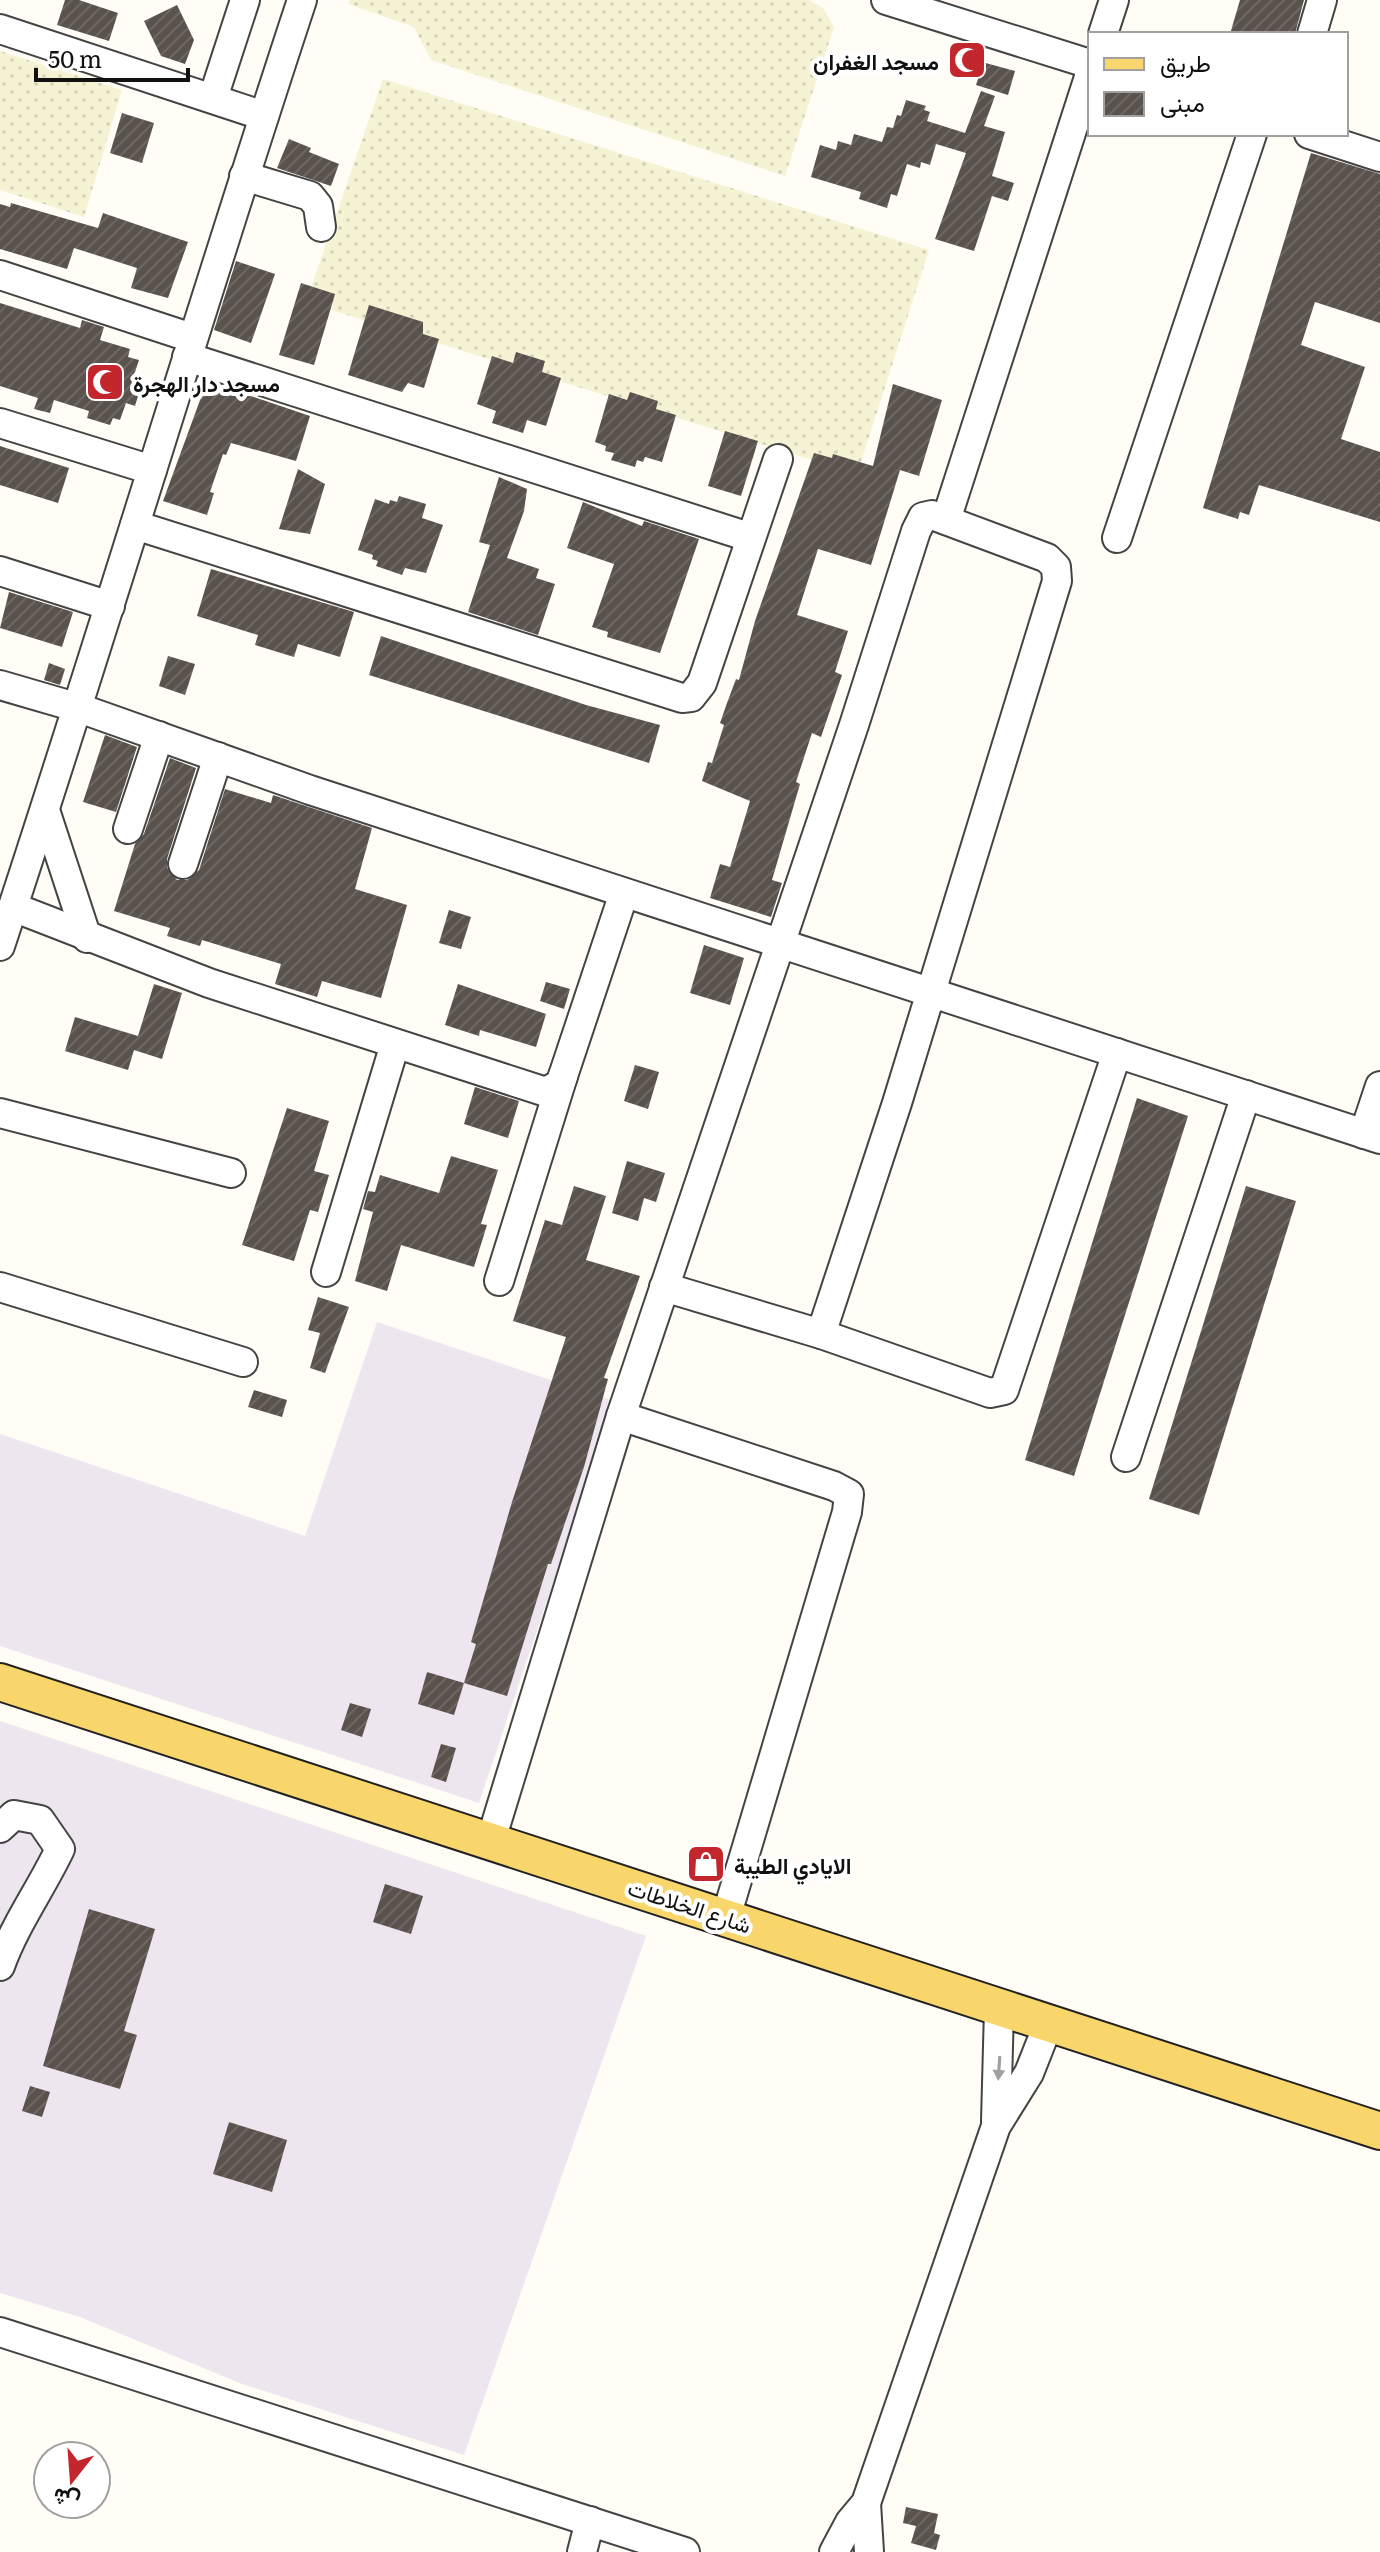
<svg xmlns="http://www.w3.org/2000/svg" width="1380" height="2552" font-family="Literata,Vazirmatn,serif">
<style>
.industrial{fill:#eee6ef}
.farmland{fill:url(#farmland-dots)}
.building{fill:url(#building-hatch)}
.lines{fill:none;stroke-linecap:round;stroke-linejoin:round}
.minor-casing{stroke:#444;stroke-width:32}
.major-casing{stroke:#222;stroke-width:40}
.minor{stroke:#fff;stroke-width:28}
.major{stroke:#f9d66b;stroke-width:36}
.oneway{fill:#a0a0a0}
.labels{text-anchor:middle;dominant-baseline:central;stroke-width:8;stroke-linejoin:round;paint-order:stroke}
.poi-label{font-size:22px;font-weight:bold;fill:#111;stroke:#fff;text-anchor:start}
.street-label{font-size:22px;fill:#111;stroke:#fff}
</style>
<defs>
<pattern id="farmland-dots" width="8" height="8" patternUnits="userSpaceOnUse" patternTransform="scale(2)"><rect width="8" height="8" fill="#f6f3d4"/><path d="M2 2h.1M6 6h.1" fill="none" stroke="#d2cfb5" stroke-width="1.8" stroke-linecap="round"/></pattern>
<pattern id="building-hatch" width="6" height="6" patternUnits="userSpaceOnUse" patternTransform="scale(2)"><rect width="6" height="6" fill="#5a524d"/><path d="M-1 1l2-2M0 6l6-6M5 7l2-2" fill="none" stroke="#6d6662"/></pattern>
</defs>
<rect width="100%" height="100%" fill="#fffdf5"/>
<g class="industrial">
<polygon points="377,1322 614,1401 479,1803 0,1646 0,1434 305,1536"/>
<polygon points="0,1721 646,1936 464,2455 242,2384 80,2317 0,2293"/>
</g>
<g class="farmland">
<polygon points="350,0 809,0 823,8 834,27 785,176 431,60 414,27 348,4"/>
<polygon points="0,51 122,90 84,217 0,190"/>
<polygon points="383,79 929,250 857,474 306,302"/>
</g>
<g class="building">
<polygon points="65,0 79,0 118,13 109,41 57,25"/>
<polygon points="1240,0 1304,0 1295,34 1230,34"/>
<polygon points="177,5 194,40 185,64 161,56 144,21"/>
<polygon points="961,41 986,49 982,62 1015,71 1008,95 976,85 978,79 952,71"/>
<polygon points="981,91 995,96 984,126 1005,132 992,176 1014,183 1008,201 992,196 974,251 935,239 966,153 936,144 930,165 921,162 920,168 907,164 897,196 891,194 887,208 859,199 861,192 811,177 820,145 836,150 838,141 851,145 854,134 882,142 887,127 893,128 897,115 901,116 906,100 926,106 924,110 930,112 927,121 965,133"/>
<polygon points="122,113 154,123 142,163 110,153"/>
<polygon points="289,139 311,148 309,152 339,164 331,186 277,168"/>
<polygon points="1311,153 1380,174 1380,323 1315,302 1301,345 1365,367 1341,439 1380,452 1380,522 1259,485 1249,515 1240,512 1238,519 1203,508"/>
<polygon points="11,203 98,228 103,213 188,242 168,298 131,288 137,268 74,248 67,269 0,249 0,204 10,207"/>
<polygon points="236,261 275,274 251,343 214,330"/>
<polygon points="301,283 335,294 314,365 279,355"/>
<polygon points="0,303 80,328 82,320 104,327 100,340 130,349 128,357 139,360 132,381 142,383 135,406 126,403 120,420 113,418 110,425 87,418 89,411 54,400 50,413 34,409 38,398 0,386"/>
<polygon points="369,305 423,322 423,334 439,339 424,388 408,383 402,392 348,375"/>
<polygon points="516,352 545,361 542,372 561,378 546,426 527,420 523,433 492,423 496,411 477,404 492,356 513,363"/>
<polygon points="207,381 310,416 296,461 231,443 226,455 223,454 210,492 214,493 207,515 163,501"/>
<polygon points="893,384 942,400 919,476 900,470 871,565 818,549 797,615 848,631 835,672 842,675 821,737 812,733 796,782 800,784 772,880 782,883 771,917 710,898 720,864 730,867 750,801 702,781 708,762 712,763 724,725 720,723 727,703 736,679 739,680 755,621 814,453 832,458 833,454 873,466"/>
<polygon points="630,392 658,401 656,409 676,415 662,462 645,457 643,462 637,460 635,467 611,460 614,453 605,451 606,446 595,442 609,394 627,400"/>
<polygon points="725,431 758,441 741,496 708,486"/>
<polygon points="0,446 69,468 58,503 0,485"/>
<polygon points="298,469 325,484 310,534 279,529"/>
<polygon points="499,477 527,489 524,511 507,558 539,569 536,578 555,584 538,635 468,612 490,545 479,542"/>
<polygon points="399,496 426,504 422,518 443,525 426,573 405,568 402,575 376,566 378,561 372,559 373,555 358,550 375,499 389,504 390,500 397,502"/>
<polygon points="583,502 642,526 644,521 699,539 660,653 607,637 608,632 592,627 614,564 567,548"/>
<polygon points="211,569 354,612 340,657 298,644 294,657 255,645 258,635 197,616"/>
<polygon points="9,592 73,612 62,647 0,628"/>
<polygon points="381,636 586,705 660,725 649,763 369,675"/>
<polygon points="168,656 195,664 185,695 159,686"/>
<polygon points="49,663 65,669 60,685 44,680"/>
<polygon points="105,735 137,747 116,812 83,802"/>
<polygon points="170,758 196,768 167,859 167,868 177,880 187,880 199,870 225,789 271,803 273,795 372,828 355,889 407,905 381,998 322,981 317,997 275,984 281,964 202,940 200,946 167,936 170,928 114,911 135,844 144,834"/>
<polygon points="449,910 471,917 461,949 439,943"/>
<polygon points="704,945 744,958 730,1005 690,993"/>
<polygon points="546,982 570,989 564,1009 540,1001"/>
<polygon points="154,984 182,993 162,1059 134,1050 128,1070 65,1051 75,1017 138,1036"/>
<polygon points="458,984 546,1014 536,1047 480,1030 479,1036 445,1025"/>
<polygon points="635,1065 659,1072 648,1109 624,1101"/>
<polygon points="475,1087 519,1101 508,1138 464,1124"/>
<polygon points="1137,1098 1188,1116 1074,1476 1025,1460"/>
<polygon points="287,1108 329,1121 314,1171 329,1175 318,1212 310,1210 294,1261 242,1245"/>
<polygon points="451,1156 498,1170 481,1224 487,1225 474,1267 401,1245 387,1291 355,1281 373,1212 363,1209 368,1191 375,1192 380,1175 439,1193"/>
<polygon points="627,1161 665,1173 656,1202 644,1198 638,1221 612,1213"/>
<polygon points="574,1186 606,1196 586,1260 640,1276 604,1378 608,1379 584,1467 551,1564 548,1564 507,1696 464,1683 476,1644 471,1642 512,1502 566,1337 513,1321 545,1220 562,1225"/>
<polygon points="1246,1186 1296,1201 1199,1515 1149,1499"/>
<polygon points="318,1297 349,1307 325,1373 310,1368 320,1333 308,1330"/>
<polygon points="254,1390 287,1400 282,1417 248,1407"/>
<polygon points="427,1672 464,1683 454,1715 418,1704"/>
<polygon points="350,1703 371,1709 362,1737 341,1730"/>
<polygon points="441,1744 456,1748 446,1782 431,1777"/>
<polygon points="385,1884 423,1896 411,1934 373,1922"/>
<polygon points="89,1909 155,1929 124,2031 137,2035 120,2089 43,2066"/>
<polygon points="30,2086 50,2092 42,2117 22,2111"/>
<polygon points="229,2122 287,2140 272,2192 213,2174"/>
<polygon points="906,2507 938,2514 934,2533 940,2535 936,2550 911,2543 916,2526 903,2523"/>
</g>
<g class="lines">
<g class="minor-casing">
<g id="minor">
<polyline points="886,0 1090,64"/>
<polyline points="0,29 264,116"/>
<polyline points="1103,34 1114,0"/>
<polyline points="1312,34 1322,0"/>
<polyline points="213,98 245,0"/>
<polyline points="1309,134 1380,157"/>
<polyline points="244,176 310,196 318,206 321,227"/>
<polyline points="0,275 192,338"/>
<polyline points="187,357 749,537"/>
<polyline points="0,423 152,470"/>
<polyline points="946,520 1090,74"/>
<polyline points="135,525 682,698 691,697 702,683 778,459"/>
<polyline points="1117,538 1252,134"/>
<polyline points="0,571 110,606"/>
<polyline points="0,685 79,708 310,790 1380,1139"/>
<polyline points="45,810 87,938"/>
<polyline points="128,829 159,736"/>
<polyline points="183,864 218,757"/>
<polyline points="13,907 209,983 546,1092 560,1084 563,1076 624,893"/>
<path d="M0,946C104,632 198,315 302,0"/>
<polyline points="0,1113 231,1173"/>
<polyline points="1364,1134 1380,1086"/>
<polyline points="326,1272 395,1044"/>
<polyline points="499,1281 563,1076"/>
<polyline points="0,1287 243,1362"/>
<polyline points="664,1287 821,1334 990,1393 1004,1390 1117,1053"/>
<polyline points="621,1416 834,1486 849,1494 847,1512 726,1917"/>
<polyline points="1126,1457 1246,1095"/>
<path d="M0,1828L14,1815L40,1820L60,1849C41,1889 15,1924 0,1966"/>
<polyline points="491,1840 621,1416 854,725 916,531 923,517 932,515 1047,558 1056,567 1057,581 897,1103 821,1334"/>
<polyline points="996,2121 999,2009"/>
<polyline points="0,2332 685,2552"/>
<polyline points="866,2503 869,2552"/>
<polyline points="582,2552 590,2521"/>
<polyline points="834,2552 850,2522 866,2503 996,2126 1029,2073 1048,2025"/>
</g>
</g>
<g class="major-casing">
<polyline id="major" points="0,1682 1380,2131"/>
</g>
<use href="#minor" class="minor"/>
<use href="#major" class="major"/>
</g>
<defs><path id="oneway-solid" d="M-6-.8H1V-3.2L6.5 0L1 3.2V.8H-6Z" transform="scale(2)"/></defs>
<use class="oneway" href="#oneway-solid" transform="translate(999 2068) rotate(94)"/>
<defs>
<g id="mosque-square" transform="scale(2)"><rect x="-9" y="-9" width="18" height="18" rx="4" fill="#c4262e" stroke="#fff"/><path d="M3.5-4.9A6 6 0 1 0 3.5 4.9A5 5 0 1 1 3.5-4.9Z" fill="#fff"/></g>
<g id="shop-square" transform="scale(2)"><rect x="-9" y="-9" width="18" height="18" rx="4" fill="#c4262e" stroke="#fff"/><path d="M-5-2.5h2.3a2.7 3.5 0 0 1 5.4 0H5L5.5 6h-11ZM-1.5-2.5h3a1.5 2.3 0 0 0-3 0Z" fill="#fff"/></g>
</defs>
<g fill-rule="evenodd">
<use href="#mosque-square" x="967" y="60"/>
<use href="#mosque-square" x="105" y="382"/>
<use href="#shop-square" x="706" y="1864"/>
</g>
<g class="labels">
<g class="poi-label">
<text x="939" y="60" text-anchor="end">مسجد الغفران</text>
<text x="133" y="382">مسجد دار الهجرة</text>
<text x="734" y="1864">الايادي الطيبة</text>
</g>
<g class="street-label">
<text transform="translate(690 1905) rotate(18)">شارع الخلاطات</text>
</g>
</g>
<rect x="1088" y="32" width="260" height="104" fill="#ffffff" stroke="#a0a0a0" stroke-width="2"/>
<rect x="1104" y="58" width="40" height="12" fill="#f9d66b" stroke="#a0a0a0" stroke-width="2"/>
<text x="1160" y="72" font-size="24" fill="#111111">طريق</text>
<rect x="1104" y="92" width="40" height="24" fill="url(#building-hatch)" stroke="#a0a0a0" stroke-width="2"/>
<text x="1160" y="112" font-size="24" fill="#111111">مبنى</text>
<g transform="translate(72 2480) rotate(197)"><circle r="38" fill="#ffffff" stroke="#a0a0a0" stroke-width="2"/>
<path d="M0-6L14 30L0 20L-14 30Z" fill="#c4262e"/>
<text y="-12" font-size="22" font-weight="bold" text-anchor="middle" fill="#111111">ش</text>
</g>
<path d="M36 68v12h152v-12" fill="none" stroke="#111111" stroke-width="4"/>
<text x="48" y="68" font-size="24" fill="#111111" stroke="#ffffff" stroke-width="6" paint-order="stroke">50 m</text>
</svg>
